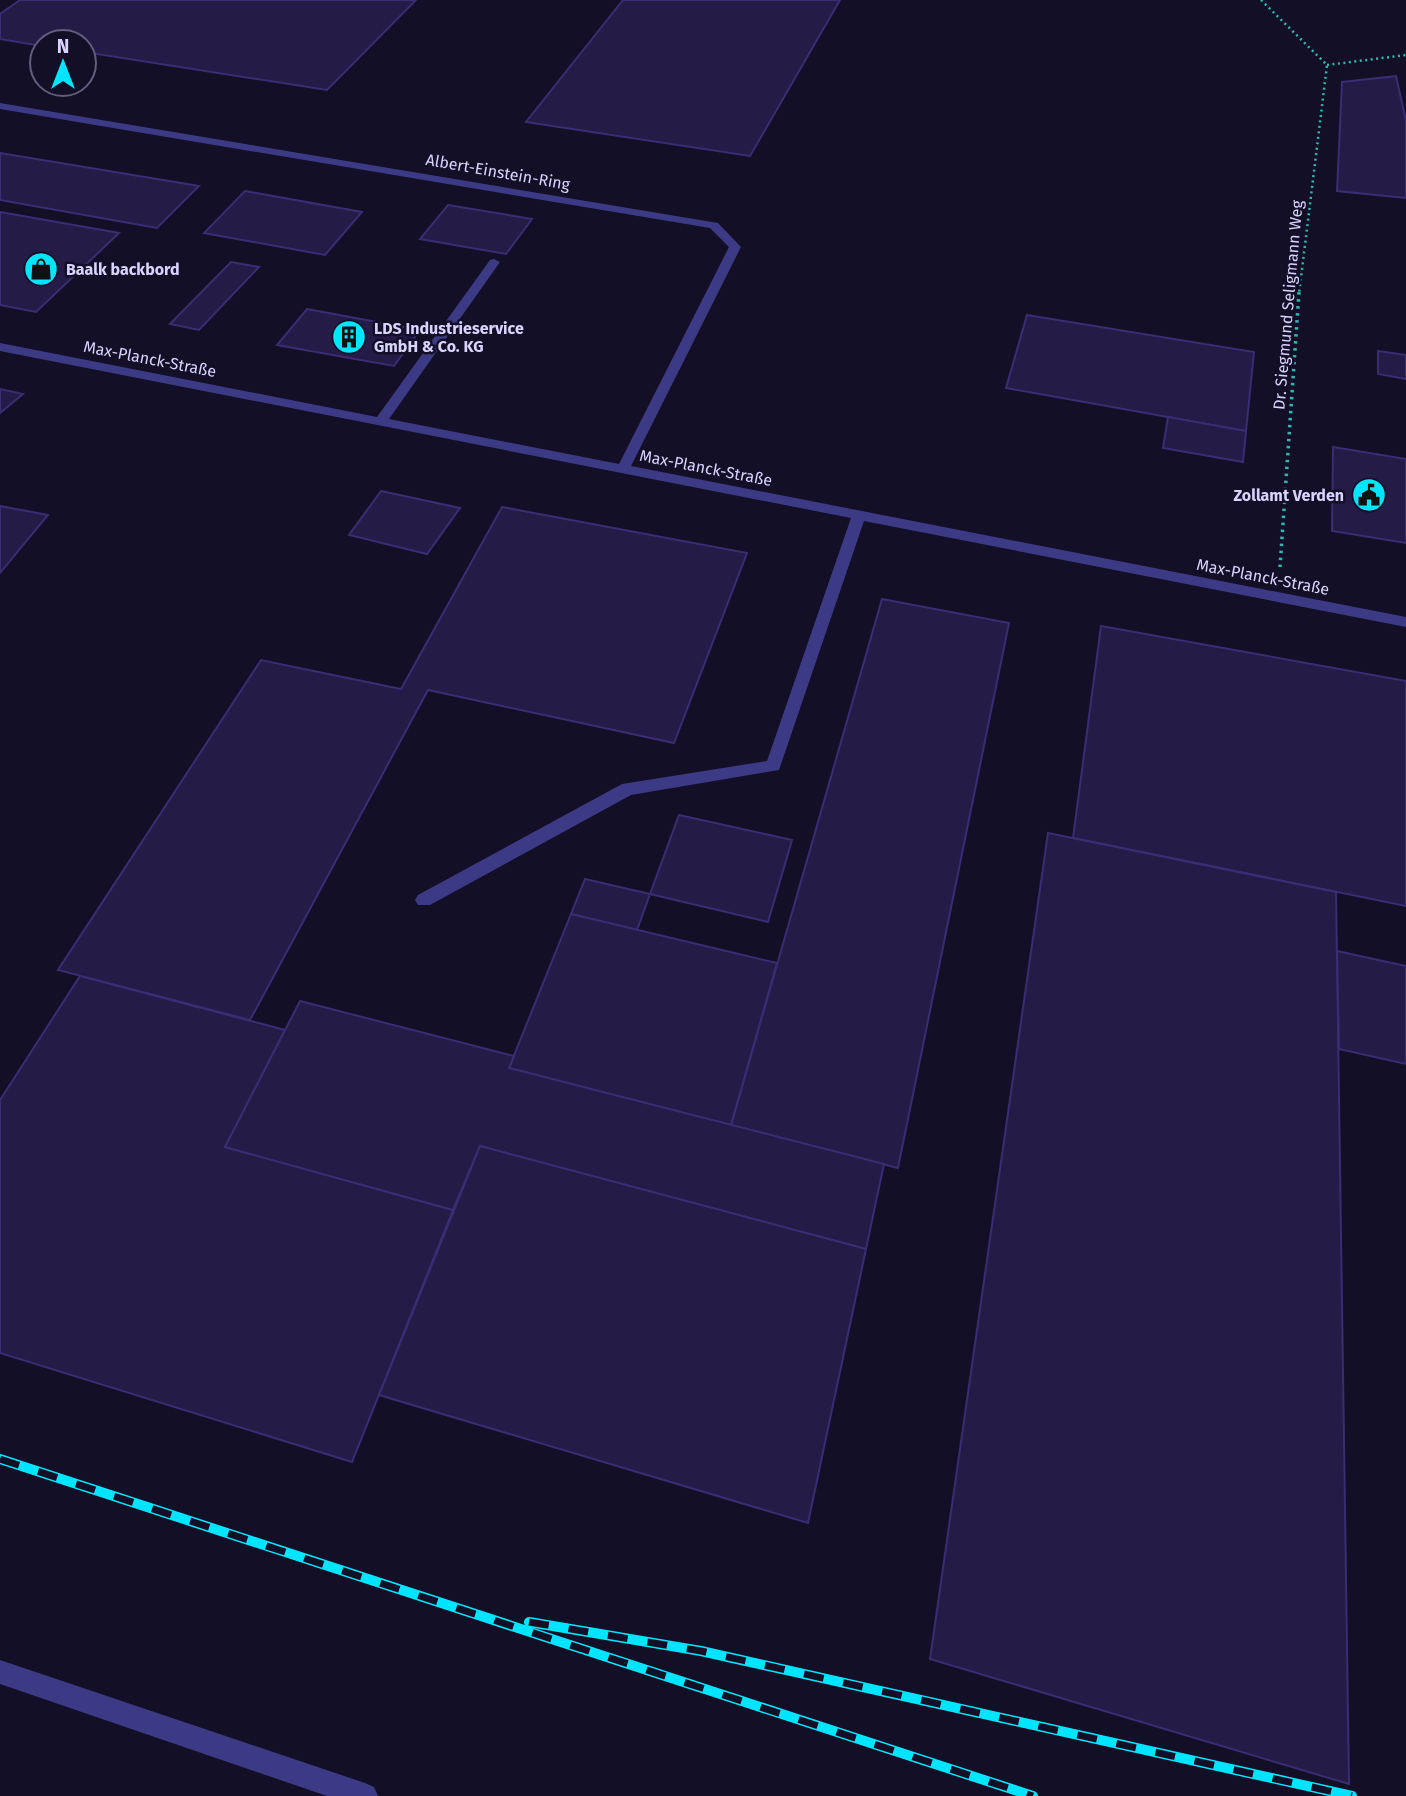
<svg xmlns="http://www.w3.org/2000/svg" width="1406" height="1796" font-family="'Fira Sans',sans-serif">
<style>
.building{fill:#241b47;stroke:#3b2d73;stroke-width:2}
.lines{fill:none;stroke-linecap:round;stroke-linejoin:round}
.path-far1{stroke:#2fb8b0;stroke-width:2.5;stroke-dasharray:2 3.5;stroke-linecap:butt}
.path{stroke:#2fb8b0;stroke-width:3.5;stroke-dasharray:2.5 4.5;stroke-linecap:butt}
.minor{fill:#3d3a85;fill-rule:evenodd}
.rail-casing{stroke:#00e5ff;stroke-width:10}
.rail{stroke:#130f26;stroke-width:7;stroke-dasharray:20;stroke-linecap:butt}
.labels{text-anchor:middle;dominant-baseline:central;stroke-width:5;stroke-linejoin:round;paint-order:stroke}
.far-street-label{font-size:16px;fill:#d9d4ff;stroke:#130f26}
.far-poi-label{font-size:16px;font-weight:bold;fill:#d9d4ff;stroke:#130f26;text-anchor:start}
</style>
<rect width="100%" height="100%" fill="#130f26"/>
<g class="building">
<polygon points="20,0 416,0 327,90 84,52 84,42 42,42 42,46 0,39 0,14"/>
<polygon points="623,0 840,0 750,156 526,122"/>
<polygon points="1396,76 1406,121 1406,198 1337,191 1342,82"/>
<polygon points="0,153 199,186 157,228 0,200"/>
<polygon points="245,191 362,212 325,255 204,233"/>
<polygon points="448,205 532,219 506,254 420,239"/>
<polygon points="0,212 119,233 36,312 0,305"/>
<polygon points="231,262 259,267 199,330 170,324"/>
<polygon points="307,309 420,330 394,366 277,345"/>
<polygon points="1027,315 1254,352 1246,431 1006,388"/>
<polygon points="1378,351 1406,355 1406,379 1378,374"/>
<polygon points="0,389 23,394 0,413"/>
<polygon points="1168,417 1246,431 1243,462 1163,448"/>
<polygon points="1333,447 1406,459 1406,543 1332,531"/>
<polygon points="381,491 460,508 427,554 349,535"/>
<polygon points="0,506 48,515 0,573"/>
<polygon points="502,507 747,553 674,743 428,690 250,1020 58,970 261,660 401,689"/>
<polygon points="882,599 1009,623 898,1168 731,1125"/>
<polygon points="1101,626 1406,681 1406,906 1073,838"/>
<polygon points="679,815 792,840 768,922 650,894"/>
<polygon points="1048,833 1336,892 1349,1784 930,1659"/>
<polygon points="585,879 650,894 637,930 571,914"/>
<polygon points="571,914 777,963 731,1125 509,1068"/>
<polygon points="1337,951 1406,966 1406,1064 1339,1049"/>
<polygon points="80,976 285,1030 225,1147 453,1210 352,1462 0,1353 0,1100"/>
<polygon points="300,1001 514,1056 509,1068 884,1164 866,1249 480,1146 453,1210 225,1147"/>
<polygon points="480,1146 866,1249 808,1523 379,1395"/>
</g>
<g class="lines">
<g class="path-far1">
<polyline points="1261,0 1327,65 1299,294"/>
<polyline points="1327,65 1406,55"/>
</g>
<polyline class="path" points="1280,567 1299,292"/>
<g class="minor">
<polygon points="0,103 718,223 741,247 631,466 1406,617 1406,627 864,521 779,770 631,795 430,905 418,905 415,900 418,895 622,784 767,761 851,518 0,351 0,343 377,417 490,260 494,259 500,262 389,419 619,464 729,247 710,228 0,109"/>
<polygon points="0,1660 365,1783 374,1787 378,1796 327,1796 0,1684"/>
</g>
<g class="rail-casing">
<g id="rail">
<polyline points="0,1459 1033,1796"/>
<polyline points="529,1622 701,1651 1352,1796"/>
</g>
</g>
<use href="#rail" class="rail"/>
</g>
<defs>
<g id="shop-disc" transform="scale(1.75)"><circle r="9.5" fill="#00e5ff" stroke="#130f26"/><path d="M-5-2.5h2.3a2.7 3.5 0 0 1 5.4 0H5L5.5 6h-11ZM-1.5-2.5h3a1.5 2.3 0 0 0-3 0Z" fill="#111"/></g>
<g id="building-disc" transform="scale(1.75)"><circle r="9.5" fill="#00e5ff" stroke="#130f26"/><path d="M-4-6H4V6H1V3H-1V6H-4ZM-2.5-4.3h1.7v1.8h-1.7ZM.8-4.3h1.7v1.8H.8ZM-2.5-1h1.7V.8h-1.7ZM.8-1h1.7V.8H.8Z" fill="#111"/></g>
<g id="civic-disc" transform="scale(1.75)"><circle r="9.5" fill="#00e5ff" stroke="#130f26"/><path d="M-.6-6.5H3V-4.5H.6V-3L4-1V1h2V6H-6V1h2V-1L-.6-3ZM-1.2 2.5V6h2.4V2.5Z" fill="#111"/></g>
</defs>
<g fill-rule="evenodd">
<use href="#shop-disc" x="41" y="269"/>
<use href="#building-disc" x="349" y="337"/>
<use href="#civic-disc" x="1369" y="495"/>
</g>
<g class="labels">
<g class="far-street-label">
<text transform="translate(498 172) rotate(10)">Albert-Einstein-Ring</text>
<text transform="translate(1288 305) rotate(-85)">Dr. Siegmund Seligmann Weg</text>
<text transform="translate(150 359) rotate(11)">Max-Planck-Straße</text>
<text transform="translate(706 468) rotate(11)">Max-Planck-Straße</text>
<text transform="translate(1263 577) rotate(11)">Max-Planck-Straße</text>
</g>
<g class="far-poi-label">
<text x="66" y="269">Baalk backbord</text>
<text x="374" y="328">LDS Industrieservice<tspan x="374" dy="18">GmbH &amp; Co. KG</tspan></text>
<text x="1344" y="495" text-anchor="end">Zollamt Verden</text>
</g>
</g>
<g transform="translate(63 63)"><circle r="33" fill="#130f26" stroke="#625e7d" stroke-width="2"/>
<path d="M0-5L12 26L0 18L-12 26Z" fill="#00e5ff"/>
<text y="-10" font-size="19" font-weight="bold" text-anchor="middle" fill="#d9d4ff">N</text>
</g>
</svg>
